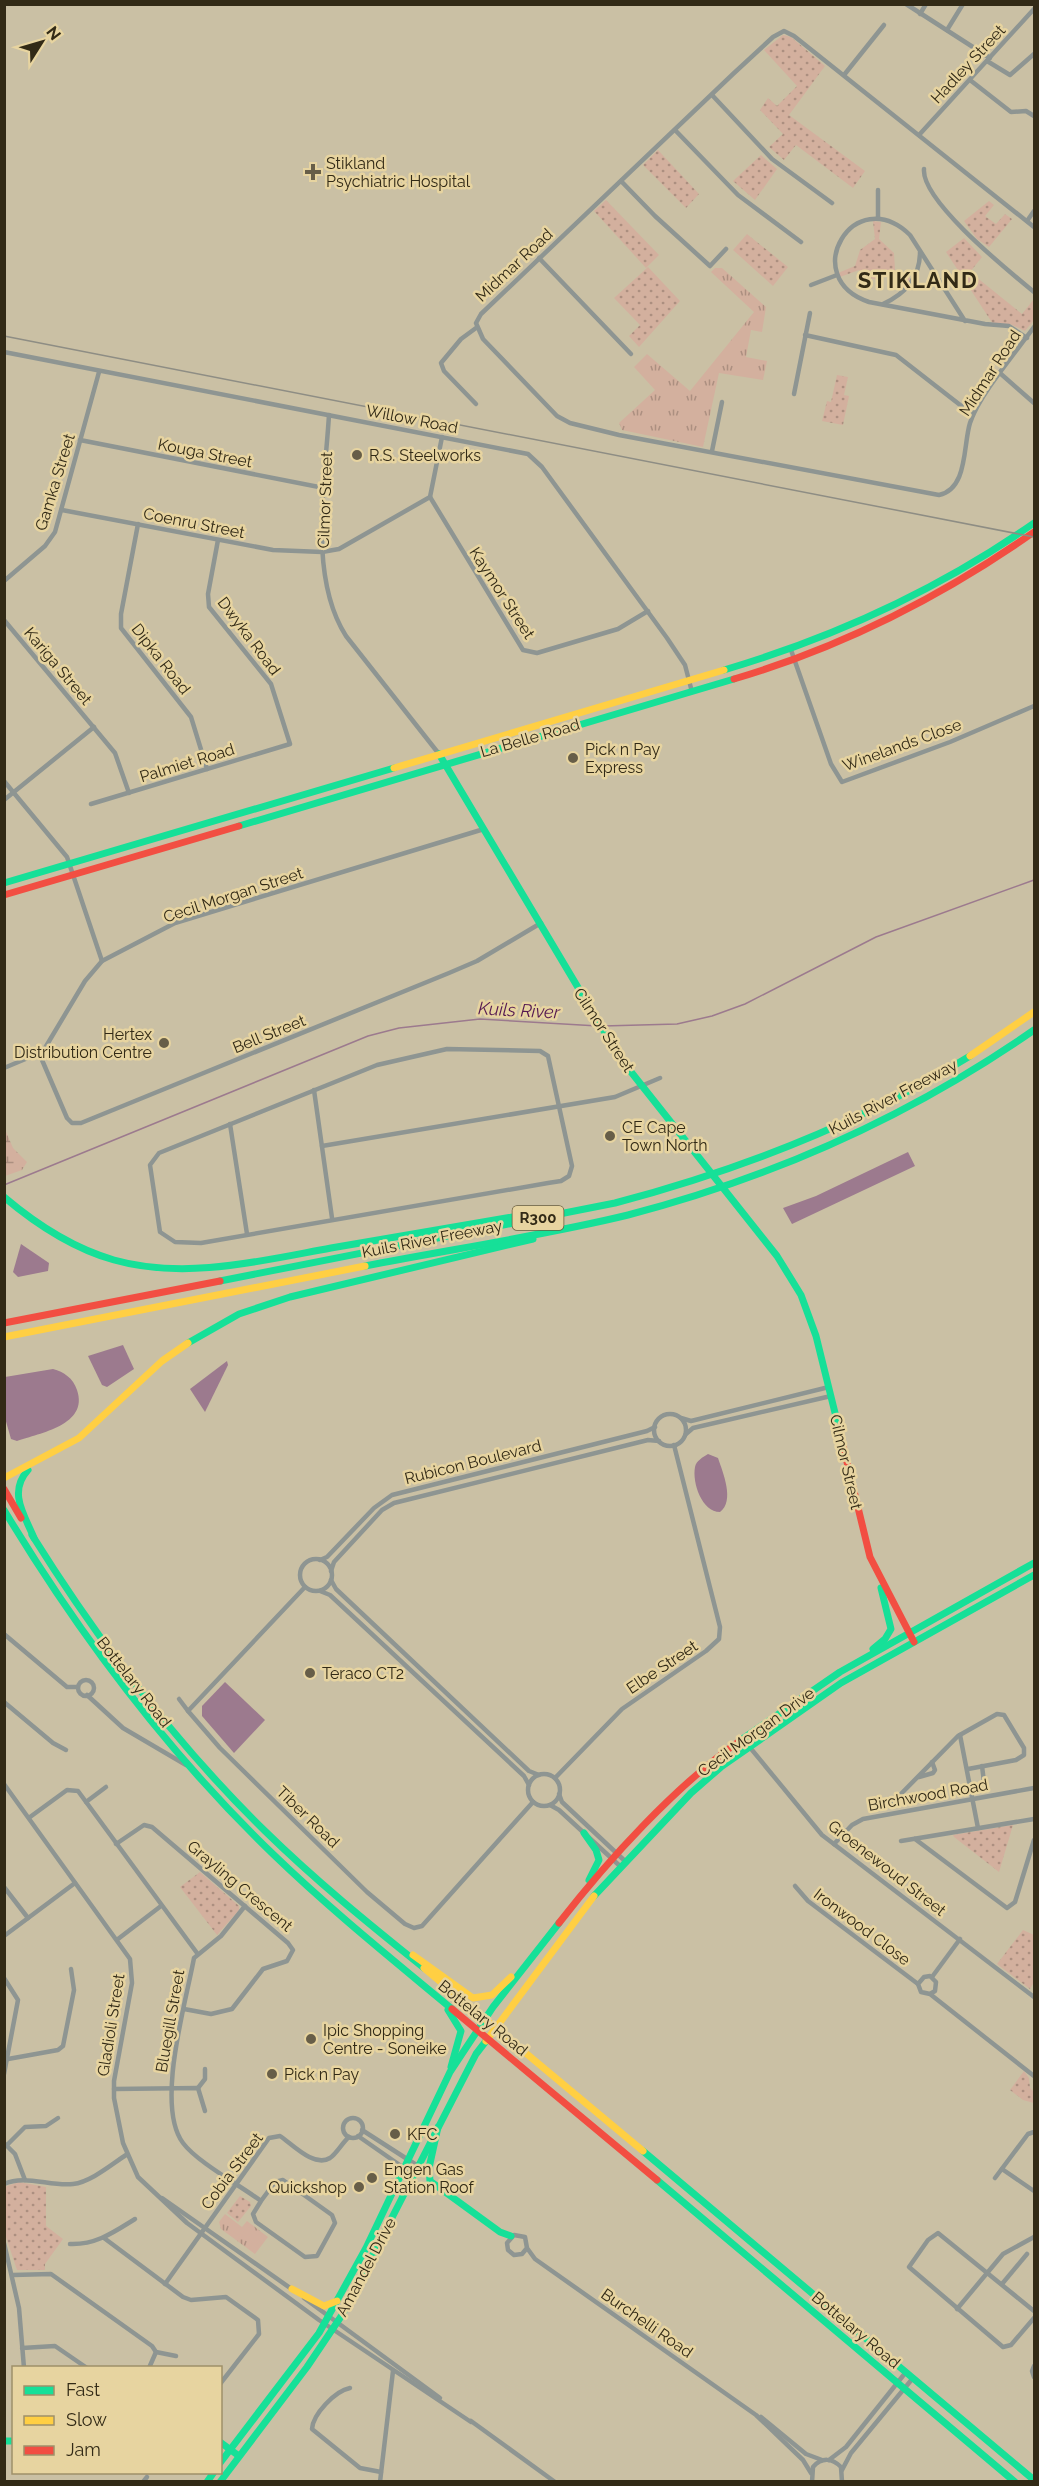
<svg xmlns="http://www.w3.org/2000/svg" width="1039" height="2486" font-family="Raleway,sans-serif">
<style>
.grass{fill:url(#grass-tufts)}
.wetland{fill:url(#wetland-marsh)}
.park{fill:url(#park-dots)}
.water{fill:#9c7a8e}
.lines{fill:none;stroke-linecap:round;stroke-linejoin:round}
.stream{stroke:#9c7a8e;stroke-width:1.5}
.street{stroke:#8e9592;stroke-width:4.5}
.fast{stroke:#16e098;stroke-width:7}
.slow{stroke:#ffcf43;stroke-width:7}
.jam{stroke:#f24e42;stroke-width:7}
.rail{stroke:#8e8d84;stroke-width:1.5}
.poi-dot{fill:#675e48;stroke:#e7d4a0;stroke-width:2}
.labels{text-anchor:middle;dominant-baseline:central;stroke-width:5;stroke-linejoin:round;paint-order:stroke}
.shield{fill:#e7d4a0;stroke:#685d3f;stroke-width:1.5}
.shield-label{font-size:15px;font-weight:bold;fill:#322a16}
.street-label{font-size:16px;fill:#322a16;stroke:#e7d4a0}
.poi-label{font-size:16px;fill:#322a16;stroke:#e7d4a0;text-anchor:start}
.water-label{font-size:18px;font-style:italic;fill:#541951;stroke:#e7d4a0}
.district-label{font-size:22px;font-weight:bold;letter-spacing:1.5px;fill:#322a16;stroke:#e7d4a0}
</style>
<defs>
<pattern id="grass-tufts" width="24" height="20" patternUnits="userSpaceOnUse" patternTransform="scale(1.5)"><rect width="24" height="20" fill="#d3b09e"/><path d="M3 7l-1-3M5 7V3M7 7l1-3M15 17l-1-3M17 17v-4M19 17l1-3" fill="none" stroke="#ac8f80"/></pattern>
<pattern id="wetland-marsh" width="20" height="14" patternUnits="userSpaceOnUse" patternTransform="scale(1.5)"><rect width="20" height="14" fill="#d3b09e"/><path d="M1 5h8M5 5V1M11 12h8M15 12V8" fill="none" stroke="#ac8f80"/></pattern>
<pattern id="park-dots" width="8" height="8" patternUnits="userSpaceOnUse" patternTransform="scale(1.5)"><rect width="8" height="8" fill="#d3b09e"/><path d="M2 2h.1M6 6h.1" fill="none" stroke="#ac8f80" stroke-width="1.8" stroke-linecap="round"/></pattern>
</defs>
<rect width="100%" height="100%" fill="#cac0a4"/>
<g class="grass">
<polygon points="715,268 722,268 766,307 762,332 751,330 746,357 767,361 763,380 719,373 703,447 622,430 619,423 655,390 634,367 647,354 690,391 754,312 711,272"/>
<polygon points="225,2214 242,2227 247,2221 268,2237 255,2254 221,2229 219,2222"/>
</g>
<polygon class="wetland" points="4,1127 13,1148 27,1162 22,1170 5,1176"/>
<g class="park">
<polygon points="783,35 791,37 825,66 789,115 865,171 853,188 796,145 784,160 769,147 783,134 760,110 768,98 777,106 797,86 764,50"/>
<polygon points="658,150 699,194 686,208 643,165"/>
<polygon points="761,155 777,169 755,200 733,181"/>
<polygon points="606,200 659,255 646,268 594,211"/>
<polygon points="989,201 994,205 985,216 996,224 1005,214 1012,219 989,247 977,239 964,221"/>
<polygon points="873,221 881,222 879,239 894,253 895,270 911,279 907,286 891,273 877,280 866,277 859,270 840,277 838,273 855,266 860,250 875,239"/>
<polygon points="747,234 788,267 773,286 733,250"/>
<polygon points="964,238 982,257 970,272 1022,314 1034,299 1034,320 1025,331 1010,324 993,324 946,252"/>
<polygon points="648,267 680,301 639,347 629,336 640,325 614,298"/>
<polygon points="837,375 848,377 844,395 849,396 843,425 822,421 827,401 831,402"/>
<polygon points="1013,1825 999,1872 954,1837 953,1835"/>
<polygon points="200,1872 239,1906 239,1910 217,1935 180,1887"/>
<polygon points="1023,1930 1034,1935 1034,1982 1030,1989 997,1964"/>
<polygon points="1024,2071 1029,2078 1030,2088 1034,2092 1034,2103 1023,2100 1010,2090"/>
<polygon points="19,2182 46,2187 46,2226 63,2239 45,2264 45,2270 17,2270 5,2234 4,2187"/>
<polygon points="240,2196 250,2202 251,2206 238,2222 227,2213"/>
</g>
<g class="water">
<polygon points="908,1152 915,1166 792,1224 783,1208 816,1196"/>
<polygon points="21,1244 49,1263 48,1271 18,1277 13,1272"/>
<polygon points="123,1345 134,1369 107,1387 102,1385 88,1356"/>
<polygon points="227,1361 228,1365 205,1412 190,1389"/>
<path d="M53,1369C64,1372 73,1378 77,1390C89,1425 40,1433 17,1441L11,1439L5,1418V1377Z"/>
<path d="M708,1454L718,1458C723,1473 735,1501 720,1512C702,1512 692,1483 695,1467C696,1461 703,1457 708,1454Z"/>
<polygon points="225,1682 265,1720 234,1753 202,1716 202,1706"/>
</g>
<g class="lines">
<g class="stream">
<polyline points="603,1026 677,1024 712,1016 745,1004 876,937 1034,880"/>
<polyline points="4,1185 368,1036 399,1028 480,1019 598,1026"/>
</g>
<g class="street">
<polyline points="906,4 990,58"/>
<polyline points="920,14 926,4"/>
<polyline points="947,30 963,4"/>
<polyline points="987,61 1010,75 1034,54"/>
<polyline points="844,75 884,25"/>
<polyline points="970,80 1011,112 1026,111 1034,116"/>
<polyline points="712,95 772,159 832,203"/>
<polyline points="675,130 738,195 801,242"/>
<polyline points="919,135 1034,9"/>
<path d="M924,169C921,201 1010,272 1034,292"/>
<polyline points="621,181 655,216 710,266 726,249"/>
<polyline points="878,190 878,218"/>
<polyline points="1027,221 1034,211"/>
<path d="M1034,227L794,36L784,31L773,37L733,74L481,314L476,323L483,339L557,416L570,423L619,435L939,495C968,489 963,445 970,423C979,395 1016,352 1034,327"/>
<polyline points="539,258 631,354"/>
<polyline points="811,285 837,275"/>
<path d="M883,304C905,294 920,278 920,252"/>
<path d="M965,321L910,235C854,181 797,278 869,302L985,324L1009,326L1027,338"/>
<polyline points="805,335 896,355 973,415"/>
<polyline points="4,352 528,454 542,467 667,638 685,665 692,692"/>
<polyline points="1001,374 1034,403"/>
<polyline points="794,394 810,313"/>
<polyline points="476,404 444,371 441,363 461,339 476,328"/>
<path d="M329,415C325,482 308,577 346,636L439,754"/>
<polyline points="80,440 324,488"/>
<polyline points="712,451 722,402"/>
<polyline points="430,497 523,650 537,653 618,629 648,611"/>
<polyline points="62,510 273,550 322,552 339,549 430,497 442,437"/>
<polyline points="138,524 121,614 121,628 191,717 207,769"/>
<polyline points="4,581 45,546 55,532 99,372"/>
<polyline points="4,620 115,753 129,793"/>
<polyline points="791,650 831,764 842,782 950,742 1034,706"/>
<polyline points="4,781 67,857 102,961"/>
<polyline points="4,800 94,727"/>
<polyline points="91,804 290,744 271,684 209,607 208,594 218,540"/>
<polygon points="447,1049 540,1051 548,1056 572,1166 569,1176 561,1181 548,1183 201,1243 175,1242 160,1232 150,1165 159,1153 377,1065"/>
<polyline points="39,1053 67,1118 72,1123 81,1123 449,973 477,961 541,923"/>
<polyline points="4,1068 35,1055 45,1048 85,981 102,961 175,923 484,829"/>
<polyline points="314,1090 332,1218"/>
<polyline points="230,1124 247,1234"/>
<polyline points="322,1146 615,1097 660,1078"/>
<circle cx="670" cy="1430" r="16"/>
<polyline points="681,1418 691,1421 829,1387"/>
<polyline points="686,1434 693,1428 831,1396"/>
<circle cx="316" cy="1575" r="16"/>
<polyline points="320,1560 327,1557 374,1508 392,1495 647,1431 655,1427"/>
<polyline points="331,1571 334,1562 382,1510 394,1503 648,1440 659,1441"/>
<polyline points="331,1580 336,1589 529,1771 539,1775"/>
<polyline points="305,1587 188,1711 220,1748 367,1892 405,1924 414,1928 422,1926 533,1802"/>
<polyline points="320,1591 330,1595 524,1776 529,1785"/>
<polyline points="4,1634 67,1687 78,1687"/>
<circle cx="86" cy="1688" r="8"/>
<polyline points="87,1695 123,1728 186,1765"/>
<polyline points="179,1699 188,1711"/>
<polyline points="4,1702 53,1743 66,1750"/>
<polyline points="960,1735 978,1828"/>
<polyline points="743,1739 822,1835 1034,1997"/>
<polyline points="982,1766 984,1782"/>
<circle cx="544" cy="1790" r="16"/>
<polyline points="919,1777 933,1773 935,1770 932,1762"/>
<polyline points="555,1778 622,1709 706,1651 719,1639 720,1627 674,1445"/>
<polyline points="4,1784 130,1959 132,1983 114,2081 114,2098 123,2143 138,2177 187,2223 319,2320 471,2422"/>
<polyline points="559,1794 562,1802 626,1862"/>
<polyline points="86,1802 106,1787"/>
<polyline points="893,1802 958,1736 997,1714 1004,1715 1024,1748 1024,1755 1016,1760 968,1769"/>
<polyline points="550,1805 559,1810 621,1867"/>
<polyline points="30,1817 67,1790 78,1791 197,1953"/>
<polyline points="915,1839 1007,1908 1015,1902 1034,1840"/>
<polyline points="901,1841 1034,1819"/>
<polyline points="116,1844 144,1825 152,1827 288,1943 293,1950 287,1961 263,1969 232,2009 211,2014 184,2009"/>
<polyline points="834,1844 852,1825 863,1819 1034,1788"/>
<polyline points="795,1886 808,1901 918,1984"/>
<polyline points="4,1887 28,1918"/>
<path d="M245,1906L221,1936L194,1958C186,2002 155,2106 183,2143C197,2162 241,2186 261,2201L275,2182L283,2180L332,2215L335,2223L317,2256L305,2257L256,2222L253,2214L261,2201"/>
<polyline points="4,1936 75,1883"/>
<polyline points="118,1939 161,1906"/>
<polyline points="932,1977 960,1939"/>
<polyline points="4,1978 18,2000 4,2074"/>
<polyline points="930,1994 935,1991 936,1982 930,1976 924,1977 918,1984 921,1992 930,1994 1034,2076"/>
<polyline points="8,2059 58,2050 63,2046 74,1990 71,1969"/>
<polyline points="198,2088 205,2079 205,2069"/>
<polyline points="114,2089 198,2088 205,2111"/>
<circle cx="353" cy="2128" r="10"/>
<polyline points="362,2130 418,2166"/>
<polyline points="358,2136 414,2175"/>
<polyline points="5,2144 15,2154 25,2180"/>
<polyline points="7,2145 25,2127 46,2126 58,2118"/>
<polyline points="1002,2169 1034,2191"/>
<polyline points="995,2178 1028,2134 1034,2132"/>
<path d="M4,2184C25,2174 51,2187 73,2184C91,2182 112,2164 126,2155"/>
<polyline points="162,2198 293,2290"/>
<polyline points="104,2238 183,2297 191,2300 226,2297 258,2320 259,2334 220,2384"/>
<polyline points="4,2243 19,2308 24,2368"/>
<path d="M70,2244C96,2245 114,2232 135,2219"/>
<polyline points="527,2248 522,2254 514,2255 508,2250 507,2243 514,2235 525,2237 527,2248 535,2259 756,2415 803,2460 811,2473"/>
<polyline points="13,2275 51,2274 152,2346 156,2352 176,2356"/>
<path d="M165,2284L269,2138L280,2136C292,2144 314,2168 330,2158C337,2153 342,2143 349,2137"/>
<polyline points="1002,2284 1027,2254"/>
<polyline points="304,2298 440,2398"/>
<polyline points="957,2309 1003,2254 1034,2237"/>
<polyline points="1034,2311 938,2233 928,2240 909,2267 1003,2347 1011,2345 1034,2318"/>
<polyline points="22,2348 55,2346 87,2368"/>
<polyline points="1034,2366 1032,2371 1034,2377"/>
<polyline points="149,2368 156,2352"/>
<path d="M350,2388C335,2391 313,2414 312,2429L360,2468L381,2472"/>
<polyline points="761,2417 806,2454 822,2460"/>
<polyline points="471,2421 555,2482"/>
<polyline points="829,2460 846,2447 906,2372"/>
<polyline points="842,2470 851,2453 913,2378"/>
<polyline points="143,2482 147,2477"/>
<polyline points="380,2482 393,2371"/>
<path d="M812,2482L813,2467C822,2457 832,2458 841,2467L842,2482"/>
</g>
<g class="fast">
<path d="M724,670C835,637 938,590 1034,523"/>
<polyline points="439,754 620,1058 777,1256 801,1295 816,1336 839,1429"/>
<polyline points="239,826 734,679"/>
<polyline points="4,883 394,768"/>
<path d="M4,1197C37,1225 72,1248 114,1260C185,1280 260,1261 331,1248C395,1237 460,1226 524,1215"/>
<path d="M365,1266C452,1249 542,1236 628,1215C774,1177 910,1116 1034,1030"/>
<path d="M220,1281L615,1203C740,1170 859,1124 970,1056"/>
<polyline points="188,1343 239,1314 290,1297 533,1239"/>
<path d="M28,1470C8,1492 24,1514 34,1538"/>
<path d="M4,1510C80,1636 168,1753 274,1855C331,1910 392,1959 452,2009"/>
<path d="M32,1535C99,1642 175,1743 265,1831C315,1880 369,1924 424,1968"/>
<polyline points="873,1649 885,1639 891,1629 881,1588"/>
<polyline points="741,1740 840,1672 1034,1563"/>
<polyline points="584,1833 596,1850 599,1860 589,1880"/>
<polyline points="594,1896 691,1793 721,1767 841,1683 1034,1575"/>
<polyline points="448,2010 461,2031 451,2067"/>
<polyline points="438,2127 429,2168 430,2181 500,2232 511,2236"/>
<polyline points="643,2151 1034,2480"/>
<polyline points="657,2180 1015,2482"/>
<polyline points="4,2441 14,2441"/>
<polyline points="220,2442 239,2456"/>
<polyline points="220,2463 319,2333 366,2248 450,2072 493,2007 559,1923"/>
<polyline points="207,2482 214,2472"/>
<polyline points="220,2482 307,2367 342,2315 476,2054 486,2041"/>
</g>
<g class="slow">
<polyline points="394,768 724,670"/>
<polyline points="970,1056 1034,1012"/>
<polyline points="4,1337 365,1266"/>
<polyline points="4,1478 79,1438 162,1361 188,1343"/>
<polyline points="413,1955 473,1998 492,1995 511,1977"/>
<polyline points="424,1968 643,2151"/>
<polyline points="486,2041 594,1896"/>
<polyline points="292,2289 324,2306 337,2301"/>
</g>
<g class="jam">
<path d="M734,679C843,647 941,597 1034,532"/>
<polyline points="4,895 239,826"/>
<polyline points="4,1323 220,1281"/>
<polyline points="839,1429 870,1557 914,1642"/>
<polyline points="4,1489 21,1518"/>
<path d="M559,1923C608,1860 675,1786 741,1740"/>
<polyline points="452,2009 657,2180"/>
</g>
<polyline class="rail" points="4,336 1034,537"/>
</g>
<g class="poi-dot">
<path d="M310 163h6v6h6v6h-6v6h-6v-6h-6v-6h6z"/>
<circle cx="357" cy="455" r="6"/>
<circle cx="573" cy="758" r="6"/>
<circle cx="164" cy="1043" r="6"/>
<circle cx="610" cy="1136" r="6"/>
<circle cx="310" cy="1673" r="6"/>
<circle cx="311" cy="2039" r="6"/>
<circle cx="272" cy="2074" r="6"/>
<circle cx="395" cy="2134" r="6"/>
<circle cx="372" cy="2178" r="6"/>
<circle cx="359" cy="2187" r="6"/>
</g>
<g class="labels">
<rect class="shield" x="512.5" y="1206" width="51" height="24" rx="4.5"/>
<g class="shield-label">
<text x="538" y="1218">R300</text>
</g>
<g class="street-label">
<text transform="translate(968 64) rotate(-47)">Hadley Street</text>
<text transform="translate(514 265) rotate(-43)">Midmar Road</text>
<text transform="translate(990 373) rotate(-57)">Midmar Road</text>
<text transform="translate(412 419) rotate(11)">Willow Road</text>
<text transform="translate(205 453) rotate(11)">Kouga Street</text>
<text transform="translate(55 482) rotate(-73)">Gamka Street</text>
<text transform="translate(325 500) rotate(-88)">Cilmor Street</text>
<text transform="translate(194 523) rotate(11)">Coenru Street</text>
<text transform="translate(502 593) rotate(57)">Kaymor Street</text>
<text transform="translate(249 636) rotate(53)">Dwyka Road</text>
<text transform="translate(161 659) rotate(52)">Dipka Road</text>
<text transform="translate(58 666) rotate(50)">Kariga Street</text>
<text transform="translate(530 738) rotate(-16)">La Belle Road</text>
<text transform="translate(902 745) rotate(-20)">Winelands Close</text>
<text transform="translate(187 763) rotate(-17)">Palmiet Road</text>
<text transform="translate(233 895) rotate(-18)">Cecil Morgan Street</text>
<text transform="translate(604 1030) rotate(57)">Cilmor Street</text>
<text transform="translate(269 1034) rotate(-22)">Bell Street</text>
<text transform="translate(893 1097) rotate(-28)">Kuils River Freeway</text>
<text transform="translate(432 1239) rotate(-11)">Kuils River Freeway</text>
<text transform="translate(473 1462) rotate(-14)">Rubicon Boulevard</text>
<text transform="translate(846 1462) rotate(77)">Cilmor Street</text>
<text transform="translate(662 1667) rotate(-34)">Elbe Street</text>
<text transform="translate(134 1682) rotate(52)">Bottelary Road</text>
<text transform="translate(756 1732) rotate(-36)">Cecil Morgan Drive</text>
<text transform="translate(928 1795) rotate(-10)">Birchwood Road</text>
<text transform="translate(308 1817) rotate(44)">Tiber Road</text>
<text transform="translate(887 1868) rotate(38)">Groenewoud Street</text>
<text transform="translate(240 1886) rotate(40)">Grayling Crescent</text>
<text transform="translate(862 1927) rotate(37)">Ironwood Close</text>
<text transform="translate(483 2018) rotate(39)">Bottelary Road</text>
<text transform="translate(170 2021) rotate(-80)">Bluegill Street</text>
<text transform="translate(111 2025) rotate(-81)">Gladioli Street</text>
<text transform="translate(232 2171) rotate(-53)">Cobia Street</text>
<text transform="translate(366 2267) rotate(-62)">Amandel Drive</text>
<text transform="translate(647 2323) rotate(35)">Burchelli Road</text>
<text transform="translate(856 2330) rotate(40)">Bottelary Road</text>
</g>
<g class="poi-label">
<text x="326" y="163">Stikland<tspan x="326" dy="18">Psychiatric Hospital</tspan></text>
<text x="369" y="455">R.S. Steelworks</text>
<text x="585" y="749">Pick n Pay<tspan x="585" dy="18">Express</tspan></text>
<text x="152" y="1034" text-anchor="end">Hertex<tspan x="152" dy="18">Distribution Centre</tspan></text>
<text x="622" y="1127">CE Cape<tspan x="622" dy="18">Town North</tspan></text>
<text x="322" y="1673">Teraco CT2</text>
<text x="323" y="2030">Ipic Shopping<tspan x="323" dy="18">Centre - Soneike</tspan></text>
<text x="284" y="2074">Pick n Pay</text>
<text x="407" y="2134">KFC</text>
<text x="384" y="2169">Engen Gas<tspan x="384" dy="18">Station Roof</tspan></text>
<text x="347" y="2187" text-anchor="end">Quickshop</text>
</g>
<g class="water-label">
<text transform="translate(519 1010) rotate(3)">Kuils River</text>
</g>
<g class="district-label">
<text x="918" y="280">STIKLAND</text>
</g>
</g>
<rect width="1039" height="2486" fill="none" stroke="#322a16" stroke-width="12"/>
<rect x="12" y="2366" width="210" height="108" fill="#e7d4a0" stroke="#9f9069" stroke-width="1.5"/>
<rect x="24" y="2386" width="30" height="9" fill="#16e098" stroke="#9f9069" stroke-width="1.5"/>
<text x="66" y="2396" font-size="18" fill="#322a16">Fast</text>
<rect x="24" y="2416" width="30" height="9" fill="#ffcf43" stroke="#9f9069" stroke-width="1.5"/>
<text x="66" y="2426" font-size="18" fill="#322a16">Slow</text>
<rect x="24" y="2446" width="30" height="9" fill="#f24e42" stroke="#9f9069" stroke-width="1.5"/>
<text x="66" y="2456" font-size="18" fill="#322a16">Jam</text>
<g transform="translate(42 42) rotate(53)" stroke="#e7d4a0" stroke-width="4.5" paint-order="stroke">
<path d="M0-4.5L10 22L0 15L-10 22Z" fill="#322a16"/>
<text y="-9" font-size="16" font-weight="bold" text-anchor="middle" fill="#322a16">N</text>
</g>
</svg>
